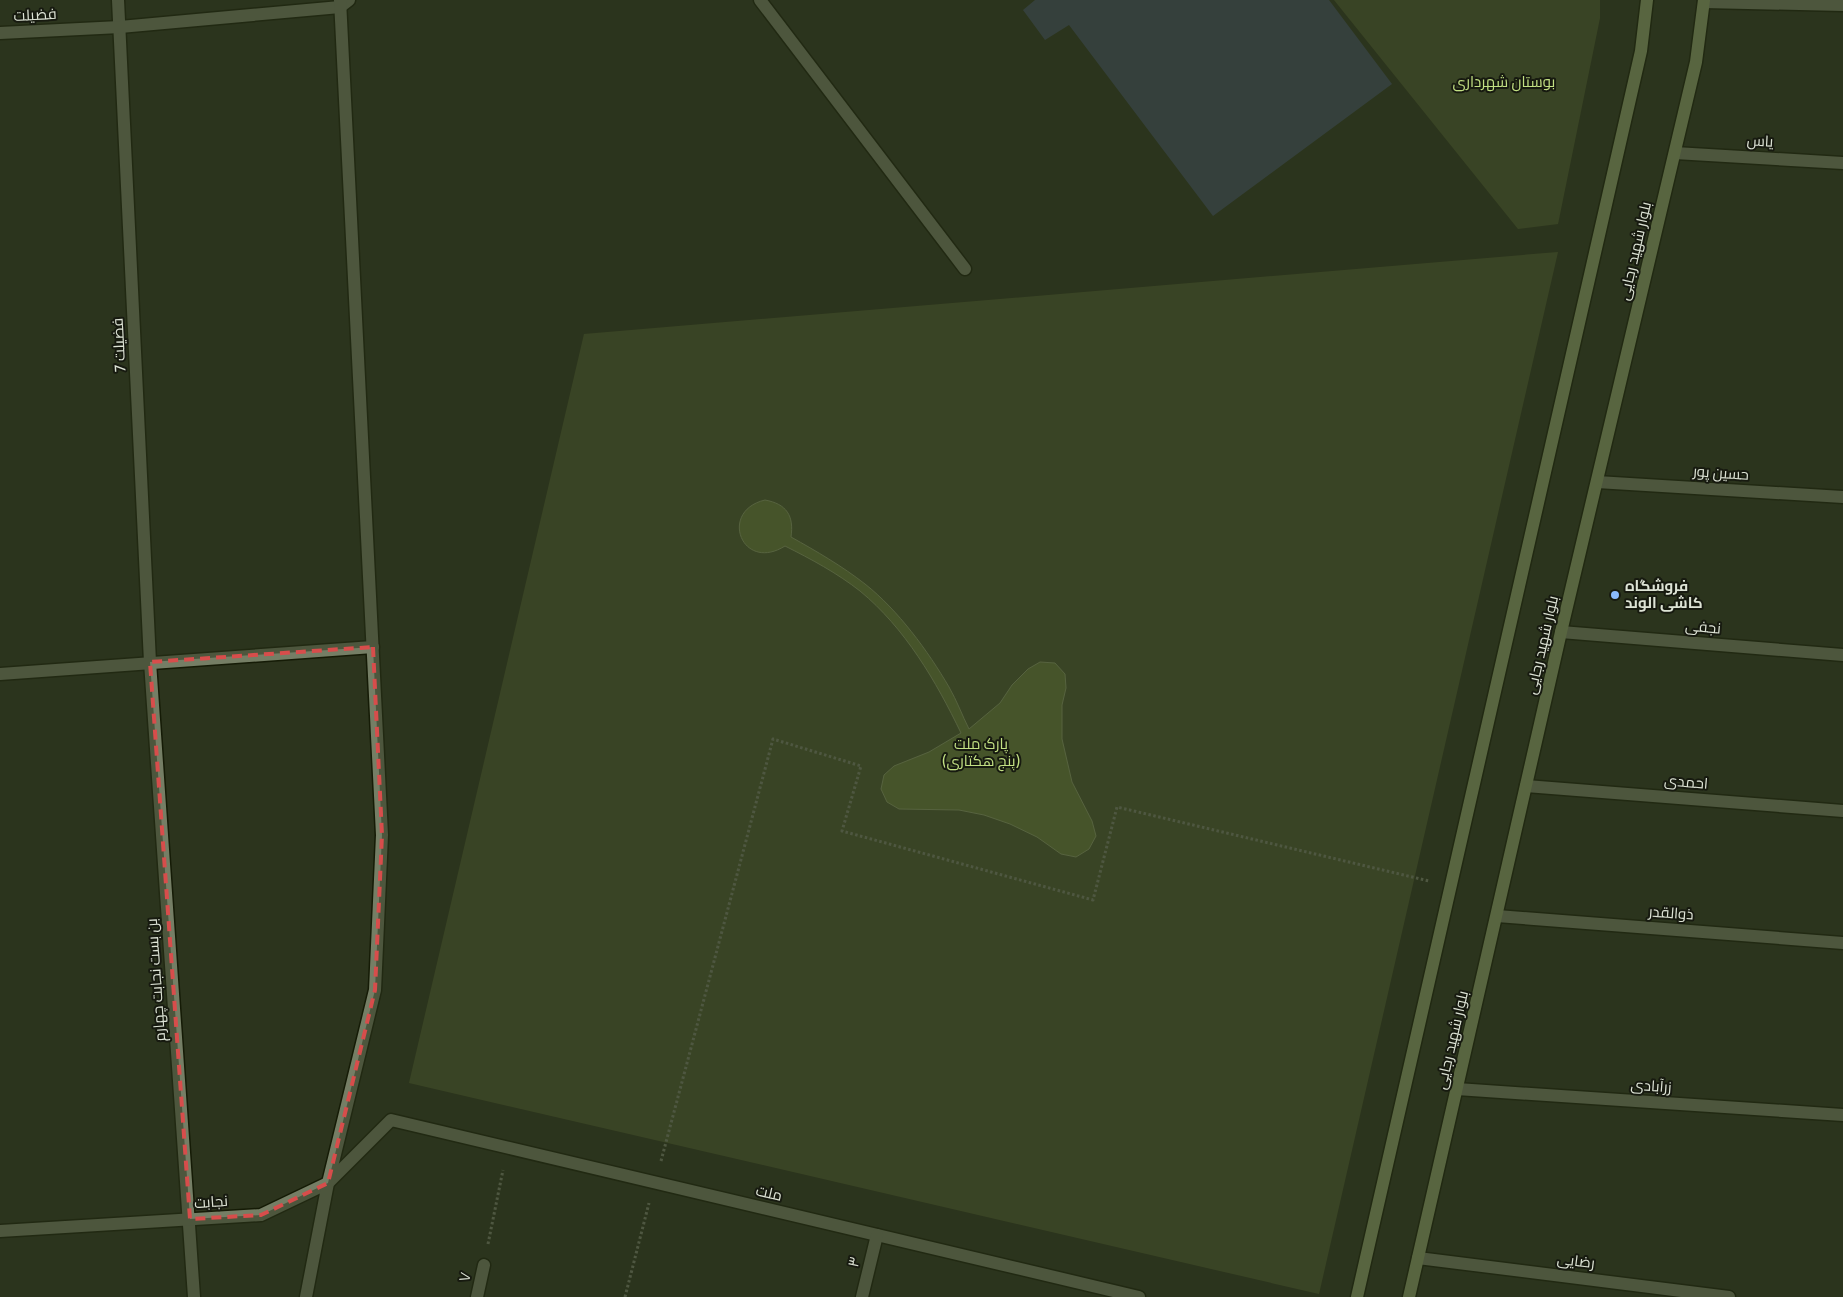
<svg xmlns="http://www.w3.org/2000/svg" width="1843" height="1297" font-family="Cabin,Cairo,sans-serif">
<style>
.green{fill:#4b582f}
.water{fill:#677b3a;stroke:#8a9a68}
.building{fill:#404f63}
.lines{fill:none;stroke-linecap:round;stroke-linejoin:round}
.minor-casing{stroke:#151b06;stroke-width:15}
.major-casing{stroke:#151b06;stroke-width:15}
.path{stroke:#79806d;stroke-width:3;stroke-dasharray:2.5 2.5;stroke-linecap:butt}
.minor{stroke:#757e65;stroke-width:12}
.major{stroke:#8fa16a;stroke-width:12}
.marked{fill:none;stroke:#d74d4b;stroke-width:4;stroke-dasharray:10 6;stroke-linejoin:round}
.poi-dot{fill:#8abafc;stroke:#171a10;stroke-width:2}
.labels{text-anchor:middle;dominant-baseline:central;stroke-width:4;stroke-linejoin:round;paint-order:stroke}
.street-label{font-size:15px;fill:#dde3d5;stroke:#171a10}
.park-label{font-size:15px;fill:#c2e083;stroke:#171a10}
.poi-label{font-size:15px;font-weight:bold;fill:#dde3d5;stroke:#171a10;text-anchor:start}
</style>
<rect width="100%" height="100%" fill="#2c341d"/>
<g class="green">
<polygon points="1334,0 1600,0 1600,18 1558,224 1518,229"/>
<polygon points="1558,252 1319,1294 409,1083 584,334"/>
</g>
<path class="water" d="M765,500C787,504 794,516 791,537C816,551 842,566 865,584C898,610 928,651 949,687C957,701 962,715 969,729L1000,703L1012,685L1028,669L1040,662L1055,663L1065,674L1066,688L1062,705V739L1072,782L1092,821L1096,836L1089,849L1076,857L1061,854L1037,837L1010,824L984,815L959,810L899,809L887,802L881,789L884,775L894,766L929,752L961,733C936,681 905,628 860,591C837,573 811,559 785,546C742,573 718,511 765,500Z"/>
<polygon class="building" points="1035,0 1329,0 1392,84 1213,216 1069,25 1045,40 1023,10"/>
<g class="lines">
<g class="minor-casing">
<g id="minor">
<polyline points="118,0 150,662 194,1297"/>
<polyline points="760,0 965,269"/>
<polyline points="1704,2 1843,5"/>
<polyline points="0,33 120,27 340,7 349,0"/>
<polyline points="1675,153 1843,163"/>
<polyline points="1597,482 1843,497"/>
<polyline points="1561,632 1843,655"/>
<polyline points="0,674 373,647"/>
<polyline points="1526,786 1843,811"/>
<polyline points="1497,916 1843,943"/>
<polyline points="1457,1089 1843,1115"/>
<polyline points="0,1231 261,1215 328,1183 391,1120 1139,1297"/>
<polyline points="1418,1258 1729,1297"/>
<polyline points="306,1297 328,1183 375,990 382,835 340,0"/>
<polyline points="477,1297 484,1265"/>
<polyline points="862,1297 877,1235"/>
</g>
</g>
<g class="major-casing">
<g id="major">
<polyline points="1357,1297 1641,51 1647,0"/>
<polyline points="1409,1297 1561,632 1696,62 1704,0"/>
</g>
</g>
<g class="path">
<polyline points="661,1161 773,739 861,766 842,831 1093,900 1117,807 1429,881"/>
<polyline points="488,1244 503,1170"/>
<polyline points="625,1297 649,1203"/>
</g>
<use href="#minor" class="minor"/>
<use href="#major" class="major"/>
</g>
<path d="M0 0H1843V1297H0ZM373,647L382,835L375,990L328,1183L261,1215L190,1219L150,662Z" fill="#2c341d" fill-opacity=".55" fill-rule="evenodd"/>
<path class="marked" d="M373,647L382,835L375,990L328,1183L261,1215L190,1219L150,662Z"/>
<circle class="poi-dot" cx="1615" cy="595" r="5"/>
<g class="labels">
<g class="street-label">
<text transform="translate(35 15) rotate(-3)">فضیلت</text>
<text transform="translate(1760 141) rotate(3)">یاس</text>
<text transform="translate(1635 251) rotate(-77)">بلوار شهید رجایی</text>
<text transform="translate(119 345) rotate(-93)">فضیلت 7</text>
<text transform="translate(1721 473) rotate(4)">حسین پور</text>
<text transform="translate(1703 627) rotate(5)">نجفی</text>
<text transform="translate(1542 645) rotate(-77)">بلوار شهید رجایی</text>
<text transform="translate(1686 782) rotate(5)">احمدی</text>
<text transform="translate(1671 913) rotate(4)">ذوالقدر</text>
<text transform="translate(156 980) rotate(-94)">بن بست نجابت چهارم</text>
<text transform="translate(1452 1040) rotate(-77)">بلوار شهید رجایی</text>
<text transform="translate(1651 1086) rotate(4)">زرآبادی</text>
<text transform="translate(769 1193) rotate(13)">ملت</text>
<text transform="translate(211 1202) rotate(-4)">نجابت</text>
<text transform="translate(1576 1261) rotate(7)">رضایی</text>
<text transform="translate(854 1262) rotate(-77)">۳</text>
<text transform="translate(465 1277) rotate(-77)">۷</text>
</g>
<g class="park-label">
<text x="1504" y="82">بوستان شهرداری</text>
<text x="981" y="744">پارک ملت<tspan x="981" dy="17">(پنج هکتاری)</tspan></text>
</g>
<g class="poi-label">
<text x="1625" y="586">فروشگاه<tspan x="1625" dy="17">کاشی الوند</tspan></text>
</g>
</g>
</svg>
